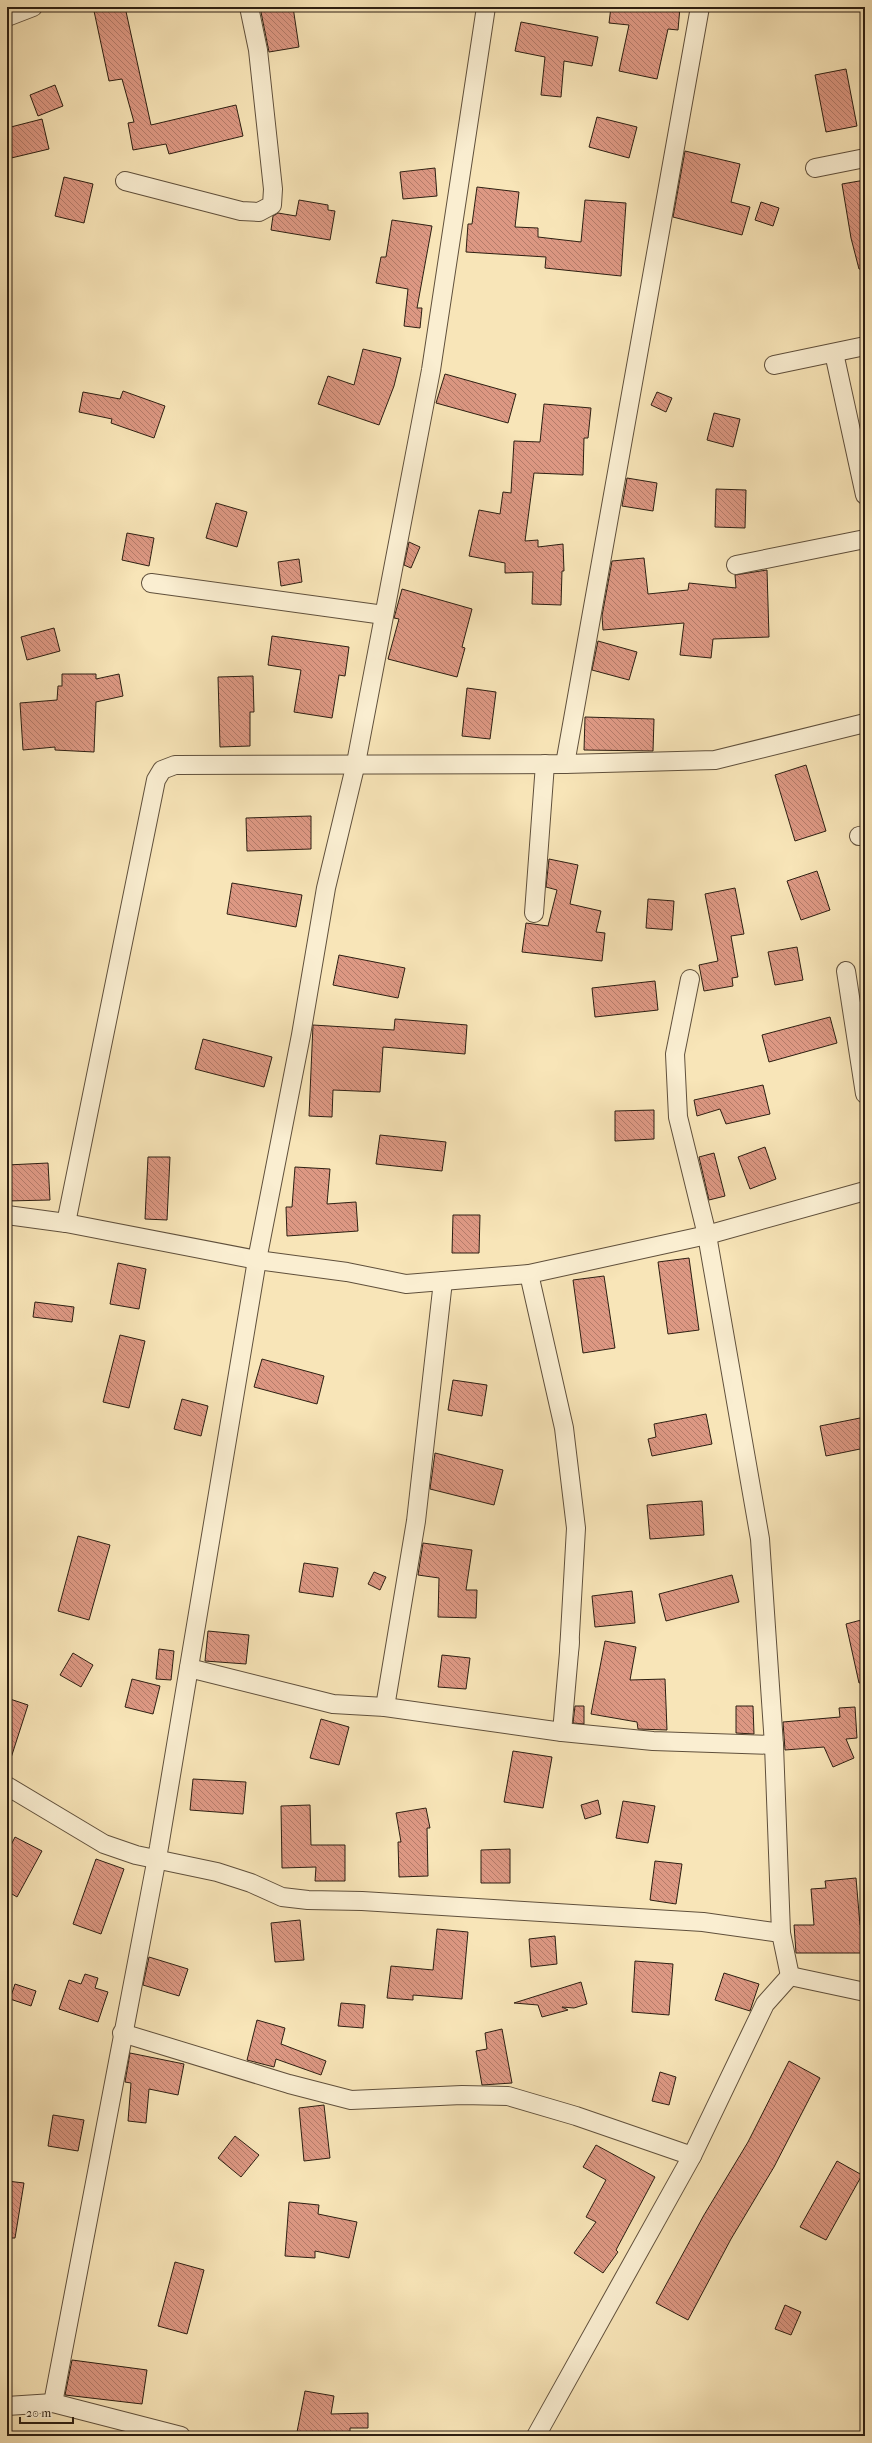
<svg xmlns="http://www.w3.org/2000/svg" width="872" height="2443" font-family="'IM FELL French Canon',serif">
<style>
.building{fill:url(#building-back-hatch);stroke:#2d1f12}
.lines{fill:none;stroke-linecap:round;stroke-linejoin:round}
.minor-casing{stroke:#60503c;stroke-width:20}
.minor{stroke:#faeed1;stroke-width:18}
</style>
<defs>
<pattern id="building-back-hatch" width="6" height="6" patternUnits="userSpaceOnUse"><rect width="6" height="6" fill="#dd9883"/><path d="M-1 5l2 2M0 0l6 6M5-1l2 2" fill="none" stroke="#b47b6a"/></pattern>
</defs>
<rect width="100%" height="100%" fill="#f8e5b8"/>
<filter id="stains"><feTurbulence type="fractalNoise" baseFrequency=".005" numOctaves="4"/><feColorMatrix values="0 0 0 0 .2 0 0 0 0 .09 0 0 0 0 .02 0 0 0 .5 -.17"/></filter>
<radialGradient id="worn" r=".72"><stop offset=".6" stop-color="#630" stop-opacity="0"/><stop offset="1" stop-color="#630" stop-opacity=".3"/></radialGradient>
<g class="building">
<polygon points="111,7 125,7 151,125 236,105 243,136 169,154 166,144 133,150 128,123 134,122 122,79 109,81 94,11"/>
<polygon points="260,7 293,7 299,47 269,52"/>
<polygon points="611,7 680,7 678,30 668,29 657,79 619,71 629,25 609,23"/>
<polygon points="521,22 598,37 592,66 564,61 561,97 541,95 545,57 515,51"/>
<polygon points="846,69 857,126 826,132 815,75"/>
<polygon points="55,85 63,106 38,116 30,95"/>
<polygon points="597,117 637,127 629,158 589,147"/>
<polygon points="42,119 49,149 7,159 7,128"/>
<polygon points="685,151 740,164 731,202 750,207 742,235 673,217"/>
<polygon points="435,168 437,196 403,199 400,172"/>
<polygon points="64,177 93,184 84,223 55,216"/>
<polygon points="865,180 865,269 859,269 851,238 842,184"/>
<polygon points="477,187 519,192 515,227 538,228 538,237 581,242 585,200 626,203 621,276 545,268 546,257 466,252 468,224 472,224"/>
<polygon points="299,200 328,205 328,210 335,211 330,240 271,230 273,216 278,213 296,216"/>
<polygon points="761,202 779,208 773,226 755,220"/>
<polygon points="392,220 432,226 417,308 422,308 420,328 404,326 408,289 376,283 381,257 386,257"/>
<polygon points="363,349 401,358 394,386 379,425 318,404 328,376 354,385"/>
<polygon points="445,374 516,394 508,423 436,403"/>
<polygon points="123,391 165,406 154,438 111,423 112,419 79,412 83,392 120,399"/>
<polygon points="657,392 672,398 666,412 651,405"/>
<polygon points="544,404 591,408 588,438 584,438 583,475 534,473 525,541 538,540 538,547 563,544 564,571 562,571 561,605 532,604 533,572 505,573 505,563 469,556 479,510 500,514 503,492 511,493 514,441 540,442"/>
<polygon points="714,413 740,419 733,447 707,440"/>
<polygon points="627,478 657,483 653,511 622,506"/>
<polygon points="716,489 746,490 745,528 715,527"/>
<polygon points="216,503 247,512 237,547 206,538"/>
<polygon points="127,533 154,538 149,566 122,560"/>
<polygon points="409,542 420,547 411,568 404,565"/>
<polygon points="644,558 648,594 688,590 689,583 736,588 735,575 767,570 769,637 713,639 711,658 680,655 684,623 603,630 602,616 612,561"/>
<polygon points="299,559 302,582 281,586 278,562"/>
<polygon points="402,589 472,609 462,647 465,648 457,677 388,659 399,619 394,618"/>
<polygon points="54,628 60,651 27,660 21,637"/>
<polygon points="272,636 349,647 345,676 339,675 332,718 294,712 301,670 268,665"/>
<polygon points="598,641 637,652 629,680 592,670"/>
<polygon points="62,674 96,674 96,679 119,674 123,696 96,702 94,752 55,750 55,747 23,750 20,703 57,700 58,686 62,686"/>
<polygon points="253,676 254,712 250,712 250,746 220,747 218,677"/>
<polygon points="467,688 496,692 490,739 462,736"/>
<polygon points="585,717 654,719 653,751 584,750"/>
<polygon points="806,765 826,831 795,841 775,775"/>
<polygon points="311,816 311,849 247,851 246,818"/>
<polygon points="549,859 578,865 570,904 601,911 596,932 605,933 602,961 522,952 526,923 548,926 557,890 546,887"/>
<polygon points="817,871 830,910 801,920 787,881"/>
<polygon points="232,883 302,895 296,927 227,914"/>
<polygon points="735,888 744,934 731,936 738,977 732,978 733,986 704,991 699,965 718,961 705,894"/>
<polygon points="648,899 674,901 672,930 646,928"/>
<polygon points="797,947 803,980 775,985 768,952"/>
<polygon points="339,955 405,968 398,998 333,985"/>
<polygon points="655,981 658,1010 595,1017 592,988"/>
<polygon points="830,1017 837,1043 769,1062 762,1035"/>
<polygon points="395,1019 467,1025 465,1054 383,1047 380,1092 333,1090 332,1117 309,1116 313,1025 394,1030"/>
<polygon points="203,1039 272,1057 264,1087 195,1069"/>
<polygon points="763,1085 770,1114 726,1124 720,1109 697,1116 694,1100"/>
<polygon points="654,1110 654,1139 615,1141 615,1111"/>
<polygon points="380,1135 446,1142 442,1171 376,1164"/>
<polygon points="765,1147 776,1179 750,1189 738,1157"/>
<polygon points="714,1153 725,1196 709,1200 699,1157"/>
<polygon points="148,1157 170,1157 167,1220 145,1219"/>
<polygon points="48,1163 50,1200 7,1201 7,1165"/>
<polygon points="295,1167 330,1169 327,1204 356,1202 358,1231 287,1236 286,1207 292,1207"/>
<polygon points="453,1215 480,1215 479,1253 452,1253"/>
<polygon points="689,1258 699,1330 668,1334 658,1262"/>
<polygon points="118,1263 146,1269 139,1309 110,1304"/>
<polygon points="604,1276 615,1348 583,1353 573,1280"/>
<polygon points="35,1302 74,1307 72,1322 33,1317"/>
<polygon points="120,1335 145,1341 129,1408 103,1402"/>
<polygon points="262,1359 324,1376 317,1404 254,1387"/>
<polygon points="453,1380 487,1385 482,1416 448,1410"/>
<polygon points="182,1399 208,1406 201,1436 174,1429"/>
<polygon points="706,1414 712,1444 652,1456 648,1439 656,1437 654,1424"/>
<polygon points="865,1417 865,1448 826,1456 820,1426"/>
<polygon points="435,1453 503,1470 494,1505 430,1489"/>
<polygon points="702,1501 704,1535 650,1539 647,1505"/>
<polygon points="78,1536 110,1545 89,1620 58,1611"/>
<polygon points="423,1543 472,1550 466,1590 477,1590 476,1618 438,1617 439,1578 418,1575"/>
<polygon points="304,1563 338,1568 333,1597 299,1592"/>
<polygon points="374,1572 386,1577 380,1590 368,1584"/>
<polygon points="732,1575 739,1602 666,1621 659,1594"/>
<polygon points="632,1591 635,1623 595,1627 592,1596"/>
<polygon points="865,1619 865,1682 859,1683 846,1624"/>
<polygon points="208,1631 249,1635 246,1664 205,1661"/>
<polygon points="605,1641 636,1647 630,1680 665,1679 667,1730 638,1729 637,1722 591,1714"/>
<polygon points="159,1649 174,1651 171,1680 156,1679"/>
<polygon points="73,1653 93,1665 81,1687 60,1675"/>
<polygon points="442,1655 470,1658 466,1689 438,1687"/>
<polygon points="132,1679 160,1686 153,1714 125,1707"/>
<polygon points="7,1698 28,1705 10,1761 7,1760"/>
<polygon points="575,1706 584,1706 584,1724 573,1723"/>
<polygon points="736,1706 753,1706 754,1734 736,1733"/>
<polygon points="855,1707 857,1738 846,1739 854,1758 833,1767 824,1747 785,1750 783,1722 840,1717 839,1708"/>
<polygon points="321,1719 349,1727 339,1765 310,1758"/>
<polygon points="513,1751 552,1757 543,1808 504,1802"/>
<polygon points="193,1779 246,1782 243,1814 190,1810"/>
<polygon points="598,1800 601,1814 585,1819 581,1805"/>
<polygon points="623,1801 655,1806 648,1843 616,1838"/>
<polygon points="310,1805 311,1845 345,1845 345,1881 315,1881 316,1867 282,1868 281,1806"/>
<polygon points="426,1808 430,1828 427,1828 428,1876 399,1877 398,1842 401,1842 396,1813"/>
<polygon points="15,1837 42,1851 17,1897 7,1891 7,1853"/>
<polygon points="510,1849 510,1883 481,1883 481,1850"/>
<polygon points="96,1859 124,1869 101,1934 73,1924"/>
<polygon points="655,1861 682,1864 676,1904 650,1900"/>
<polygon points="856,1878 860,1925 865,1925 865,1953 796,1953 794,1925 814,1925 811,1889 826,1888 825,1881"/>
<polygon points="300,1920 304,1960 275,1962 271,1923"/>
<polygon points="437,1929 468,1932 462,1999 413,1995 413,2000 387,1998 391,1966 433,1970"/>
<polygon points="555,1936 557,1964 531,1967 529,1939"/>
<polygon points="149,1957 188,1969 179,1996 143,1985"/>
<polygon points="635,1961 673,1964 669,2015 632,2012"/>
<polygon points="724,1973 759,1984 750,2011 715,2000"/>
<polygon points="85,1974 98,1978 95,1988 108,1992 98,2022 59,2009 69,1980 81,1984"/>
<polygon points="581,1982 587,2004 574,2008 562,2007 568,2010 542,2017 538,2005 514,2003"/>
<polygon points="15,1984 36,1991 31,2006 10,1999"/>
<polygon points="341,2003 365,2005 363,2028 338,2026"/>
<polygon points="257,2020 285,2028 281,2044 326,2061 321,2075 276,2059 274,2067 247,2060"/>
<polygon points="502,2029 512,2083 482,2085 476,2051 487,2049 485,2033"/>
<polygon points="130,2053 184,2064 178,2095 149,2089 146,2123 128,2121 131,2083 125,2082"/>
<polygon points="789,2061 820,2078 774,2167 731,2239 688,2320 656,2303 704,2215 748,2142"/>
<polygon points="660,2072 676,2077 669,2105 652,2101"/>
<polygon points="324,2105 330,2158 304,2161 299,2108"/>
<polygon points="53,2115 84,2120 78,2151 48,2146"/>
<polygon points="235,2136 259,2155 241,2177 218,2158"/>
<polygon points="596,2145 655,2177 616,2250 618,2252 603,2273 574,2253 596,2222 586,2217 606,2180 583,2167"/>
<polygon points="837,2161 862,2175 826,2240 800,2227"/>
<polygon points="7,2181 24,2183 15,2238 7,2238"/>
<polygon points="289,2202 319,2205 318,2214 357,2222 349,2258 315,2251 315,2258 285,2256"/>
<polygon points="175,2262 204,2270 187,2334 158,2326"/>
<polygon points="785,2305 801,2312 791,2335 775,2329"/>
<polygon points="72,2360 147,2370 142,2404 65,2395"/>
<polygon points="305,2391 334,2396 331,2414 368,2413 368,2428 350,2428 350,2436 319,2436 297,2432"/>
</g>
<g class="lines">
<g class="minor-casing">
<g id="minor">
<polyline points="7,17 33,7"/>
<polyline points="815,168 865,158"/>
<polyline points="125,181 241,211 259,212 272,205 273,189 258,50 249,7"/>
<polyline points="834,353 865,495"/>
<polyline points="774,365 865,346"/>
<polyline points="736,565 865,539"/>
<polyline points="151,583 384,615"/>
<polyline points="565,764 700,7"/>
<polyline points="859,836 865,835"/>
<polyline points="534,913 545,764"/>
<polyline points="846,971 865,1094"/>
<polyline points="690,979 675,1054 678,1117 707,1235 760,1539 774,1745 781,1933 790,1976"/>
<polyline points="7,1215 66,1223 257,1260 347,1272 406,1284 529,1274 707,1235 865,1191"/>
<polyline points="66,1223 156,780 162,770 175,765 565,764 715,760 865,723"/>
<polyline points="529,1274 564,1428 576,1528 569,1652"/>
<polyline points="189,1668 333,1704 385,1707 562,1732 653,1741 774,1745"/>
<polyline points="385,1707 416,1521 443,1281"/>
<polyline points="562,1732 570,1641"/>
<polyline points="7,1786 104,1844 136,1855 217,1872 251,1883 282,1897 308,1900 362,1901 703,1922 781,1933"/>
<polyline points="790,1976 865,1992"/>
<polyline points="122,2033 289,2084 351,2100 462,2095 508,2096 576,2116 692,2156"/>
<polyline points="53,2403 159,1847 257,1260 301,1035 326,888 356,763 431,370 486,7"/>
<polyline points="7,2406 53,2403 181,2436"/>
<polyline points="536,2436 692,2156 765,2004 790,1976"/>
</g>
</g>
<use href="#minor" class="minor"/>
</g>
<rect width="872" height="2443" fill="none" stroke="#f8e5b8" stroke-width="24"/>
<rect x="8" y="8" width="856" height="2427" fill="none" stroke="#2d1f12" stroke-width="2"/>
<rect x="12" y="12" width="848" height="2419" fill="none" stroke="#2d1f12"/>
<path d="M20 2417v6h53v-6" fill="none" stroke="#2d1f12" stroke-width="2"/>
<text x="26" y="2417" font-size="12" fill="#2d1f12" stroke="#faeed1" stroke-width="3" paint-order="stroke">20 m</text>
<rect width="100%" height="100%" filter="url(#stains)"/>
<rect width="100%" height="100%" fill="url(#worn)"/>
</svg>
